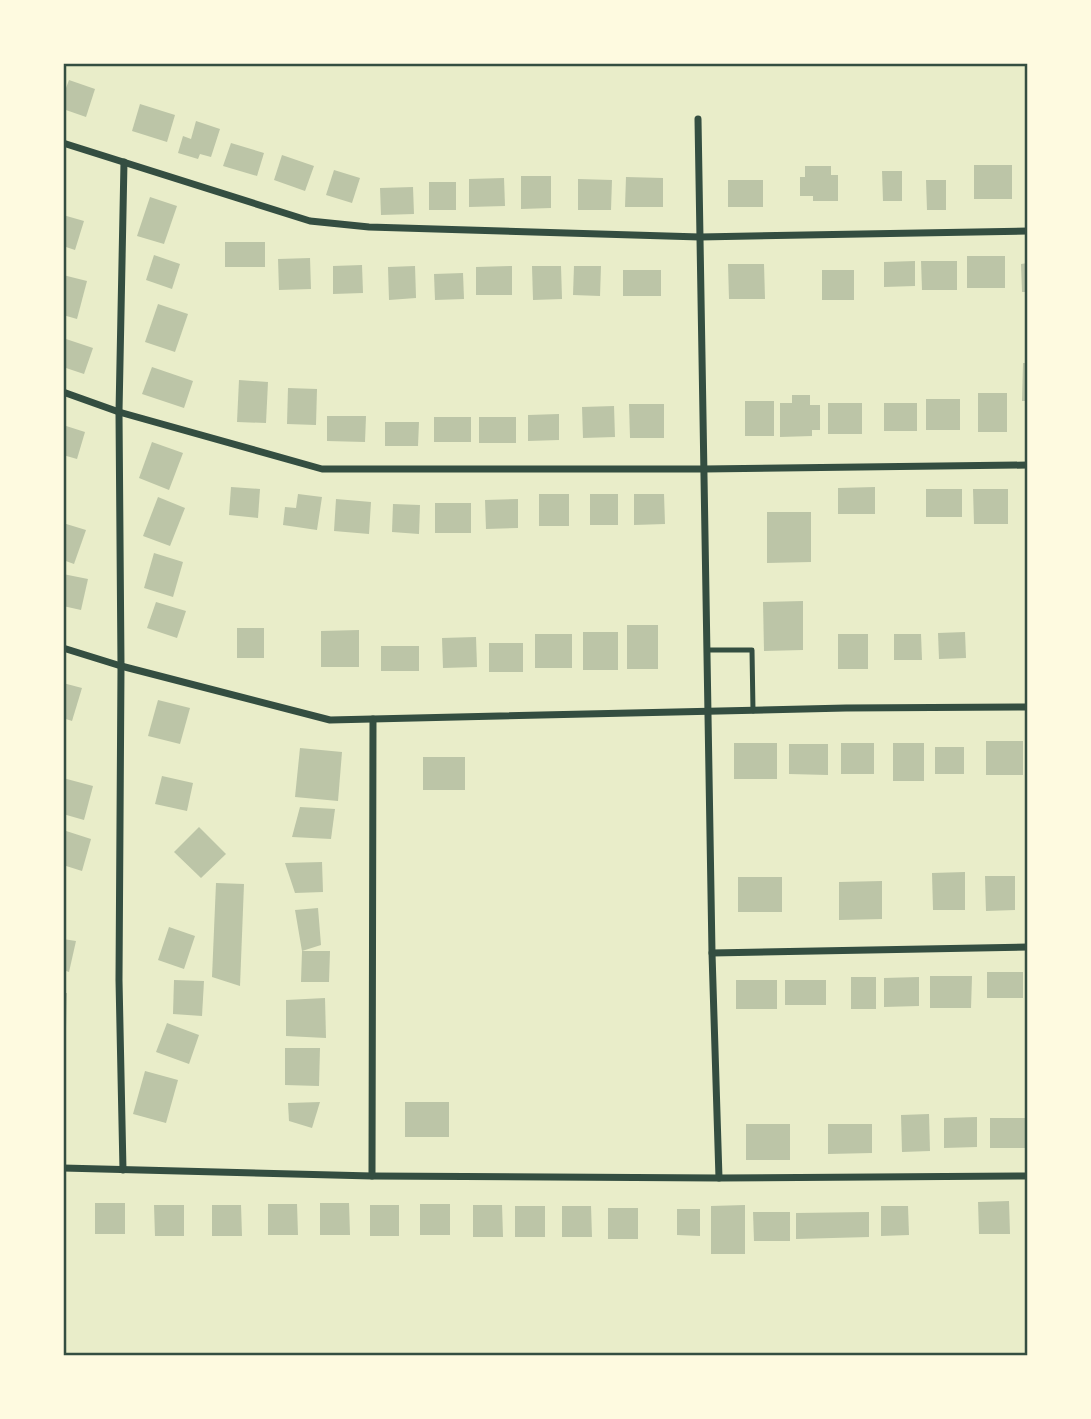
<svg xmlns="http://www.w3.org/2000/svg" width="1091" height="1419" font-family="'Noto Serif',serif">
<style>
.building{fill:#bcc5a7}
.lines{fill:none;stroke-linecap:round;stroke-linejoin:round}
.service{stroke:#344e41;stroke-width:5}
.minor{stroke:#344e41;stroke-width:7}
.neatline{fill:none;stroke:#344e41;stroke-width:2.5}
</style>
<rect width="100%" height="100%" fill="#e9edc9"/>
<g class="building">
<polygon points="69,80 95,89 86,117 63,109 63,96"/>
<polygon points="140,104 175,115 167,142 132,131"/>
<polygon points="196,121 220,129 211,157 200,154 198,159 178,153 183,136 191,139"/>
<polygon points="231,143 264,153 257,176 223,166"/>
<polygon points="282,155 314,166 305,191 274,180"/>
<rect x="974" y="165" width="38" height="34"/>
<polygon points="805,166 831,166 831,175 838,175 838,201 813,201 813,196 800,196 800,177 805,177"/>
<polygon points="334,170 360,178 352,203 326,195"/>
<polygon points="882,171 902,171 902,201 883,201"/>
<polygon points="521,176 551,176 551,208 521,209"/>
<polygon points="626,177 663,178 663,207 625,207"/>
<polygon points="504,178 505,206 469,207 469,179"/>
<polygon points="578,179 612,180 611,210 578,210"/>
<rect x="728" y="180" width="35" height="27"/>
<polygon points="926,180 946,180 946,210 927,210"/>
<rect x="429" y="182" width="27" height="28"/>
<polygon points="413,187 414,214 381,215 380,188"/>
<polygon points="150,197 177,206 164,244 137,236"/>
<polygon points="63,215 84,221 75,250 63,246"/>
<rect x="225" y="242" width="40" height="25"/>
<polygon points="154,255 180,264 172,289 146,280"/>
<rect x="967" y="256" width="38" height="32"/>
<polygon points="310,258 311,289 279,290 278,259"/>
<polygon points="915,261 915,286 884,287 884,262"/>
<polygon points="921,261 957,261 957,290 922,290"/>
<polygon points="1028,263 1028,292 1022,292 1021,264"/>
<polygon points="728,264 764,264 765,299 729,299"/>
<polygon points="362,265 363,293 333,294 333,266"/>
<polygon points="415,266 416,298 389,300 388,267"/>
<polygon points="512,266 512,295 476,295 476,267"/>
<polygon points="532,266 561,266 562,299 533,300"/>
<polygon points="574,266 601,266 600,296 573,295"/>
<rect x="623" y="270" width="38" height="26"/>
<rect x="822" y="270" width="32" height="30"/>
<polygon points="463,273 464,299 435,300 434,274"/>
<polygon points="63,275 87,281 77,319 63,315"/>
<polygon points="158,304 188,314 175,352 145,342"/>
<polygon points="63,338 93,348 84,374 63,367"/>
<polygon points="1023,363 1028,363 1028,401 1022,401"/>
<polygon points="152,367 193,381 184,408 142,394"/>
<polygon points="239,380 268,382 266,423 237,422"/>
<polygon points="288,388 317,389 316,425 287,424"/>
<rect x="978" y="393" width="29" height="39"/>
<polygon points="792,395 810,395 810,405 820,405 820,430 812,430 812,436 780,437 780,403 792,403"/>
<rect x="926" y="399" width="34" height="31"/>
<rect x="745" y="401" width="29" height="35"/>
<rect x="828" y="403" width="34" height="31"/>
<rect x="884" y="403" width="33" height="28"/>
<polygon points="629,404 664,404 664,438 630,438"/>
<polygon points="614,406 615,437 583,438 582,407"/>
<polygon points="559,414 559,440 528,441 528,415"/>
<polygon points="327,416 366,416 365,442 327,441"/>
<rect x="434" y="417" width="37" height="25"/>
<rect x="479" y="417" width="37" height="26"/>
<polygon points="385,422 419,422 418,446 385,446"/>
<polygon points="63,425 85,432 77,459 63,455"/>
<polygon points="152,442 183,453 169,490 139,478"/>
<polygon points="231,487 260,489 258,518 229,515"/>
<polygon points="875,487 875,514 838,514 838,488"/>
<rect x="926" y="489" width="36" height="28"/>
<polygon points="973,489 1008,489 1008,524 974,524"/>
<polygon points="298,494 322,497 317,530 283,525 285,507 296,508"/>
<rect x="539" y="494" width="30" height="32"/>
<rect x="590" y="494" width="28" height="31"/>
<polygon points="634,494 664,494 665,524 634,525"/>
<polygon points="158,497 185,508 170,546 143,536"/>
<polygon points="336,499 371,502 369,534 334,531"/>
<polygon points="518,499 518,528 486,529 485,500"/>
<rect x="435" y="503" width="36" height="30"/>
<polygon points="393,504 420,505 419,534 392,532"/>
<polygon points="767,512 811,512 811,562 767,563"/>
<polygon points="63,523 86,530 74,564 63,560"/>
<polygon points="154,553 183,562 173,597 144,588"/>
<polygon points="63,574 88,579 81,610 63,606"/>
<polygon points="803,601 803,650 764,651 763,602"/>
<polygon points="156,602 186,611 177,638 147,628"/>
<rect x="627" y="625" width="31" height="44"/>
<rect x="237" y="628" width="27" height="30"/>
<polygon points="359,630 359,667 321,667 321,631"/>
<rect x="583" y="632" width="35" height="38"/>
<polygon points="965,632 966,658 939,659 938,633"/>
<rect x="535" y="634" width="37" height="34"/>
<rect x="838" y="634" width="30" height="35"/>
<polygon points="894,634 921,634 922,660 894,660"/>
<polygon points="476,637 477,667 443,668 442,638"/>
<rect x="489" y="643" width="34" height="29"/>
<rect x="381" y="646" width="38" height="25"/>
<polygon points="63,683 82,688 72,721 63,718"/>
<polygon points="158,700 190,708 180,744 148,736"/>
<rect x="986" y="741" width="37" height="34"/>
<rect x="734" y="743" width="43" height="36"/>
<rect x="841" y="743" width="33" height="31"/>
<rect x="893" y="743" width="31" height="38"/>
<polygon points="789,744 828,744 828,775 789,774"/>
<rect x="935" y="747" width="29" height="27"/>
<polygon points="300,748 342,752 338,801 295,797"/>
<rect x="423" y="757" width="42" height="33"/>
<polygon points="162,776 193,783 187,811 155,804"/>
<polygon points="63,778 93,786 84,820 63,814"/>
<polygon points="300,807 335,809 331,839 292,837"/>
<polygon points="199,827 226,854 201,878 174,852"/>
<polygon points="63,830 91,839 82,871 63,865"/>
<polygon points="322,862 323,892 295,893 285,863"/>
<polygon points="965,872 965,910 933,910 932,873"/>
<polygon points="985,876 1015,876 1015,910 986,911"/>
<rect x="738" y="877" width="44" height="35"/>
<polygon points="882,881 882,919 839,920 839,882"/>
<polygon points="216,883 244,884 240,986 212,977"/>
<polygon points="318,908 321,945 302,951 330,951 329,982 301,982 302,951 295,910"/>
<polygon points="169,927 195,936 184,969 158,960"/>
<polygon points="63,939 76,941 69,972 63,970"/>
<rect x="987" y="972" width="36" height="26"/>
<polygon points="930,976 972,976 971,1008 930,1008"/>
<rect x="851" y="977" width="25" height="32"/>
<polygon points="919,977 919,1006 884,1007 884,978"/>
<polygon points="174,980 204,981 202,1016 173,1014"/>
<rect x="736" y="980" width="41" height="29"/>
<rect x="785" y="980" width="41" height="25"/>
<polygon points="63,993 67,993 66,1029 63,1029"/>
<polygon points="325,998 326,1038 286,1036 286,1000"/>
<polygon points="167,1023 199,1035 189,1064 156,1052"/>
<polygon points="285,1048 320,1048 319,1086 285,1085"/>
<polygon points="145,1071 178,1080 166,1123 133,1114"/>
<polygon points="320,1102 312,1128 289,1121 288,1103"/>
<rect x="405" y="1102" width="44" height="35"/>
<polygon points="929,1114 930,1151 902,1152 901,1115"/>
<polygon points="977,1117 977,1147 944,1148 944,1118"/>
<polygon points="990,1118 1027,1118 1028,1148 990,1148"/>
<rect x="746" y="1124" width="44" height="36"/>
<polygon points="828,1124 872,1124 872,1153 828,1154"/>
<polygon points="1009,1201 1010,1234 979,1234 978,1202"/>
<rect x="95" y="1203" width="30" height="31"/>
<polygon points="320,1203 349,1203 350,1235 320,1235"/>
<polygon points="268,1204 297,1204 298,1235 268,1235"/>
<rect x="420" y="1204" width="30" height="31"/>
<polygon points="154,1205 184,1205 184,1236 155,1236"/>
<polygon points="212,1205 241,1205 242,1236 212,1236"/>
<rect x="370" y="1205" width="29" height="31"/>
<polygon points="473,1205 502,1205 503,1237 473,1237"/>
<polygon points="745,1205 745,1254 711,1254 711,1206"/>
<rect x="515" y="1206" width="30" height="31"/>
<polygon points="562,1206 591,1206 592,1237 562,1237"/>
<polygon points="881,1206 908,1206 909,1235 881,1236"/>
<rect x="608" y="1208" width="30" height="31"/>
<polygon points="677,1209 700,1209 700,1236 677,1235"/>
<polygon points="753,1212 790,1212 790,1241 754,1241"/>
<polygon points="869,1212 869,1237 796,1239 796,1213"/>
</g>
<g class="lines">
<polyline class="service" points="707,650 752,650 753,711"/>
<g class="minor">
<polyline points="698,119 712,953 719,1178"/>
<polyline points="63,143 310,221 369,227 700,237 1028,231"/>
<polyline points="63,392 119,412 322,469 704,469 1028,465"/>
<polyline points="63,648 121,666 330,720 846,708 1028,707"/>
<polyline points="712,953 1028,947"/>
<polyline points="63,1168 372,1176 719,1178 1028,1176"/>
<polyline points="123,1170 119,980 121,666 119,412 124,162"/>
<polyline points="372,1176 373,719"/>
</g>
</g>
<rect width="1091" height="1419" fill="none" stroke="#fefae0" stroke-width="130"/>
<rect x="65" y="65" width="961" height="1289" class="neatline"/>
</svg>
